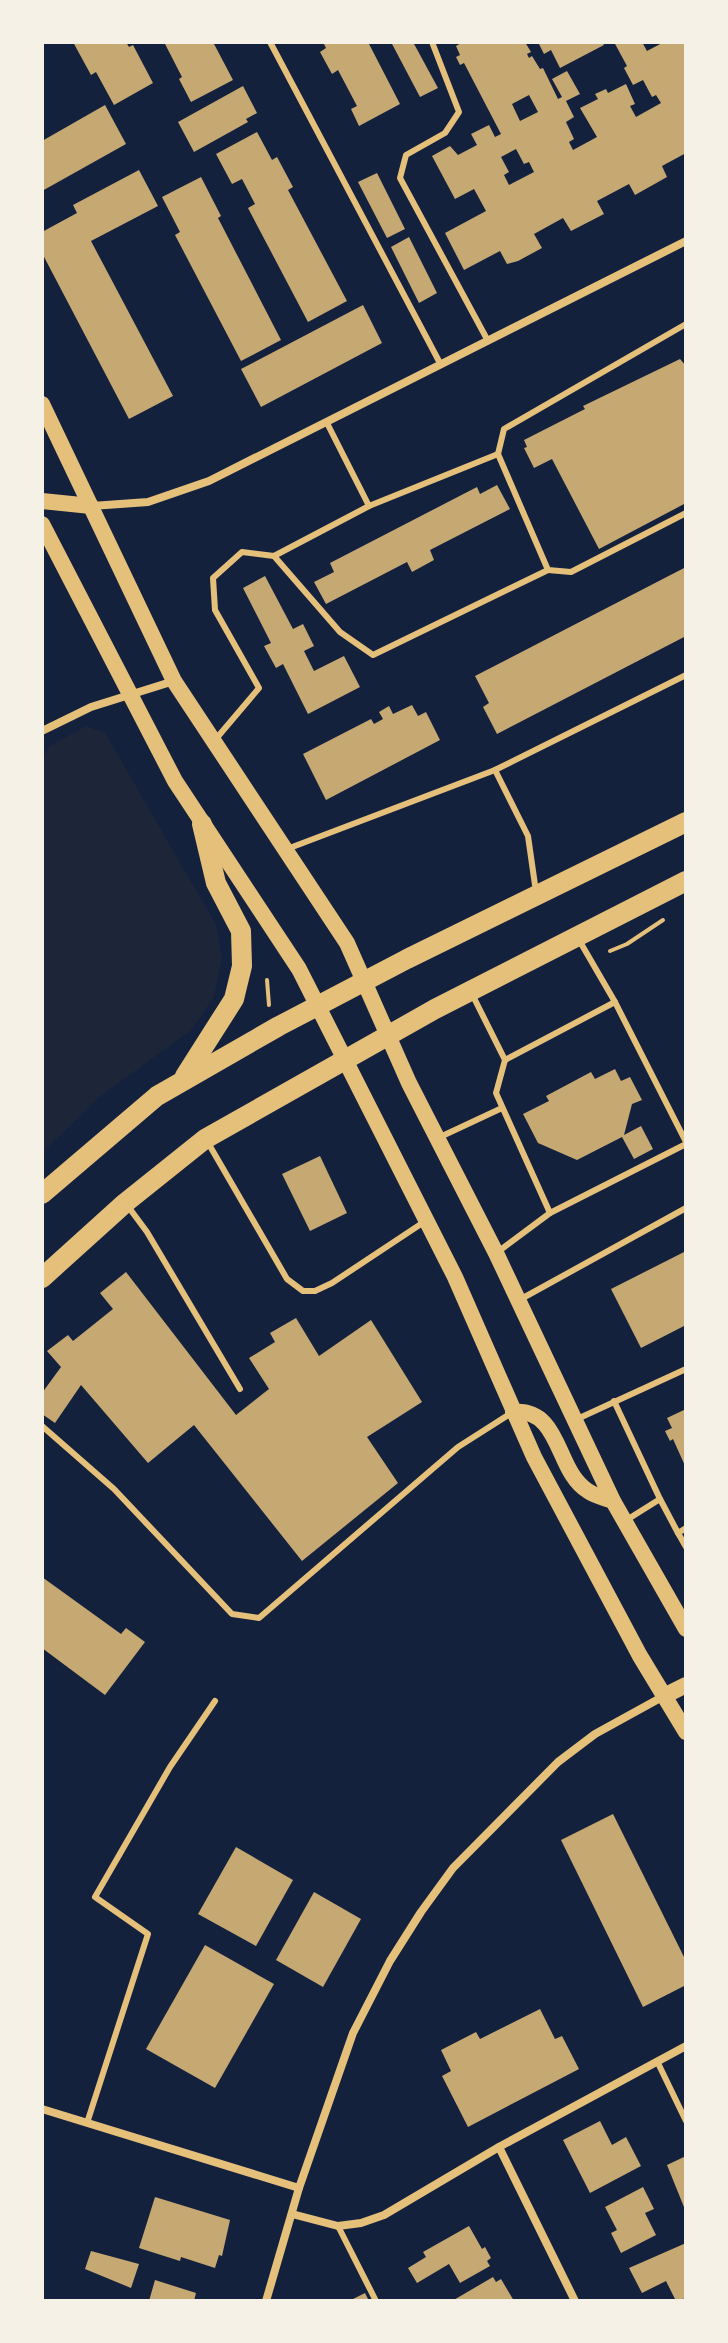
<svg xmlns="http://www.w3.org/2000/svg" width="728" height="2343" font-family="'Golos Text',sans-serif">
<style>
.green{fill:#1d2539}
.building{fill:#c6a872;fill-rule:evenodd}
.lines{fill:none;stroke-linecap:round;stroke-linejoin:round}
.path{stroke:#e5c07b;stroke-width:4}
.service{stroke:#e5c07b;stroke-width:6}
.minor{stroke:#e5c07b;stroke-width:8}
.secondary{stroke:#e5c07b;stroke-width:16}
.primary{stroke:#e5c07b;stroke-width:20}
</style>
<rect width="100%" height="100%" fill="#14213d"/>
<polygon class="green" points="86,726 105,733 216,925 222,958 214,997 191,1030 98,1098 42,1153 42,758 50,746"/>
<g class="building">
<polygon points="73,42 126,42 129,47 133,45 153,83 114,105 96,72 91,75"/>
<polygon points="164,42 213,42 233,80 191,102 179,79 182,77"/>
<polygon points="323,42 368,42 400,104 359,126 351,109 357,106 338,70 332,74 320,52 326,48"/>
<polygon points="391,42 413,42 438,88 420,97"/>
<path d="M463,42H525L531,52L527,54L529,58L532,56L540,69L543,68L558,99L562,97L552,79L567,71L580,94L566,101L574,117L566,122L574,139L569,142L573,150L597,137L580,108L598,99L595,94L606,89L608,93L626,84L635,104L630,106L636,117L661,103L656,95L652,97L643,80L633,85L624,68L627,66L614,42H642L647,51L664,42H686V153L662,166L667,177L635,195L629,184L597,201L604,214L571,231L563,218L534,234L542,248L518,261L507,264L500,251L464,270L445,233L486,211L474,189L455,199L432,156L450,146L458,155L477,145L471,134L489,125L495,137L501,134L464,63L460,65L456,57L460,55L456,46ZM529,95L538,112L520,121L512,104ZM516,149L524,164L529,162L534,172L509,185L504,175L509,172L501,157Z"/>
<polygon points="538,42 602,42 604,45 560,68 551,50 544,54"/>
<polygon points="243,86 257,113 246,119 248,122 194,152 178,122"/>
<polygon points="105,105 126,144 42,191 42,141"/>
<polygon points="257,132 272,160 277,157 293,187 288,190 347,301 308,322 248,208 255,204 242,179 232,184 216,154"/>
<polygon points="139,170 158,206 91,241 173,396 129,419 42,253 42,232 77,213 73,205"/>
<polygon points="377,173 405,229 387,238 358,182"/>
<polygon points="201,177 221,216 218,218 281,340 241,361 175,235 180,232 162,197"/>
<polygon points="409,237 437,293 419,303 391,247"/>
<polygon points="363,305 382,343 261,407 241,369"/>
<polygon points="680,359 686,366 686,503 599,549 552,459 534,468 524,448 527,447 524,440 585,409 583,406"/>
<polygon points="497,485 510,509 430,550 434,560 412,572 407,562 326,604 314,582 334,572 330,563 477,487 480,494"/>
<polygon points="686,567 686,636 497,734 483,707 489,703 475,676"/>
<polygon points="265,576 293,629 303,624 314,646 304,651 314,671 344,656 360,687 308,714 283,664 276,668 264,646 271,643 243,588"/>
<polygon points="412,705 418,716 426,712 440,740 326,800 303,754 371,719 374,724 383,719 379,712 389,706 393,714"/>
<polygon points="615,1069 621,1081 630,1077 642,1100 632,1104 624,1135 641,1126 653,1149 634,1159 622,1137 577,1160 538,1143 523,1114 549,1101 546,1096 591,1072 595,1079"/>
<polygon points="320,1156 347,1213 310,1231 282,1174"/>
<polygon points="686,1251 686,1325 641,1348 611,1289"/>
<polygon points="126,1272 236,1415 269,1389 249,1358 275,1342 270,1333 296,1318 319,1356 371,1320 422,1402 367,1437 398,1483 302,1561 194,1425 148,1463 81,1385 55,1423 42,1414 42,1393 61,1367 47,1351 68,1335 73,1341 113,1309 100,1293"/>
<polygon points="686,1409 686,1468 673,1439 670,1441 665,1431 672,1428 667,1418"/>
<polygon points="42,1577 121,1634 126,1628 145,1642 105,1695 42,1648"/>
<polygon points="613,1814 686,1961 686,1985 643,2007 561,1840"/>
<polygon points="236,1847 293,1880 256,1946 198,1914"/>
<polygon points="314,1892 361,1919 323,1987 276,1960"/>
<polygon points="205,1945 274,1984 215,2088 146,2049"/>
<polygon points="540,2009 555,2039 562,2036 579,2069 468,2127 442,2076 451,2071 441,2050 476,2032 480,2039"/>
<polygon points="600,2121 612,2145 626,2137 641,2166 590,2193 563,2140"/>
<polygon points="686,2156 686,2212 667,2165"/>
<polygon points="643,2187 654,2209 645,2213 656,2235 621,2253 611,2233 617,2230 605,2207"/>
<polygon points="155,2197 230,2220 222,2256 219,2255 215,2268 181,2257 180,2261 139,2248"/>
<polygon points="469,2226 482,2249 485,2247 491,2258 487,2261 490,2266 460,2283 449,2264 417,2283 408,2268 426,2257 423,2252"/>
<polygon points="686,2243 686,2298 676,2301 666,2281 642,2293 629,2268"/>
<polygon points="91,2251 139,2264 131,2288 85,2269"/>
<polygon points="493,2277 496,2282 501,2279 514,2301 452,2301"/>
<polygon points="155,2280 196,2293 194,2301 149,2301"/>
<polygon points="365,2293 369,2301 349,2301"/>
</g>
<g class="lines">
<g class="path">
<polyline points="610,951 627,944 663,920"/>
<polyline points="267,980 269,1005"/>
</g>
<g class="service">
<polyline points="270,42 441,365"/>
<polyline points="432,42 459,112 445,133 406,155 400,178 488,341"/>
<polyline points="686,324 504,429 498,454 548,570 571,572 686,513"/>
<polyline points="327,423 369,506 498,454"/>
<polyline points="274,556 340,632 373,655 548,570"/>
<polyline points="215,740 259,688 215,610 213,578 242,552 274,556 369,506"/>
<polyline points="495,770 528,836 536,892"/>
<polyline points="287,849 495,770 686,675"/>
<polyline points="579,940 615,1002 686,1142"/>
<polyline points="472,994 505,1060 496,1093 550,1213 686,1144"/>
<polyline points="505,1060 615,1002"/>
<polyline points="440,1137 502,1108"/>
<polyline points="207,1141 287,1279 303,1291 315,1291 332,1283 424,1222"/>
<polyline points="127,1205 147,1232 240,1389"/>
<polyline points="499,1251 550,1213"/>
<polyline points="521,1299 686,1208"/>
<polyline points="614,1401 660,1499"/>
<polyline points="575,1420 686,1369"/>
<polyline points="42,1426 114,1489 232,1614 259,1618 458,1447 513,1412"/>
<polyline points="625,1521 660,1499 678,1533 686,1528"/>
<polyline points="678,1533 686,1547"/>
<polyline points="657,2061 686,2121"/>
<polyline points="87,2123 148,1934 95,1897 170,1767 215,1701"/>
<polyline points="338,2226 376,2301"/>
</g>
<g class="minor">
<polyline points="92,506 148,502 209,481 686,241"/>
<polyline points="42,731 91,707 174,681"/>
<polyline points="42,2109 299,2188"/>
<polyline points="499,2147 575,2301"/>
<polyline points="292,2214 338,2226 361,2223 384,2215 499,2147 686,2046"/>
<polyline points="266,2301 299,2188 353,2033 390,1961 421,1912 453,1868 558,1762 595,1734 664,1696"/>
</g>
<g class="secondary">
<polyline points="42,404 174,681 347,943 409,1083 496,1253 613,1501 686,1629"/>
<polyline points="42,501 91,506"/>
<polyline points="42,524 175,781 299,969 455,1277 534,1457 640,1656 686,1732"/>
<path d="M513,1412C562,1408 555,1471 588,1491C595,1496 605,1498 613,1501"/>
<polyline points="664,1696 686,1685"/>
</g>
<g class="primary">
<polyline points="185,1076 234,999 242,966 241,931 216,883 202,824"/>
<polyline points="42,1194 157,1096 279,1026 407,959 686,822"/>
<polyline points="42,1278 125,1203 205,1139 435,1009 686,881"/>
</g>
</g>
<rect width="728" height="2343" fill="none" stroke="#f6f1e7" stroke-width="88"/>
</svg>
